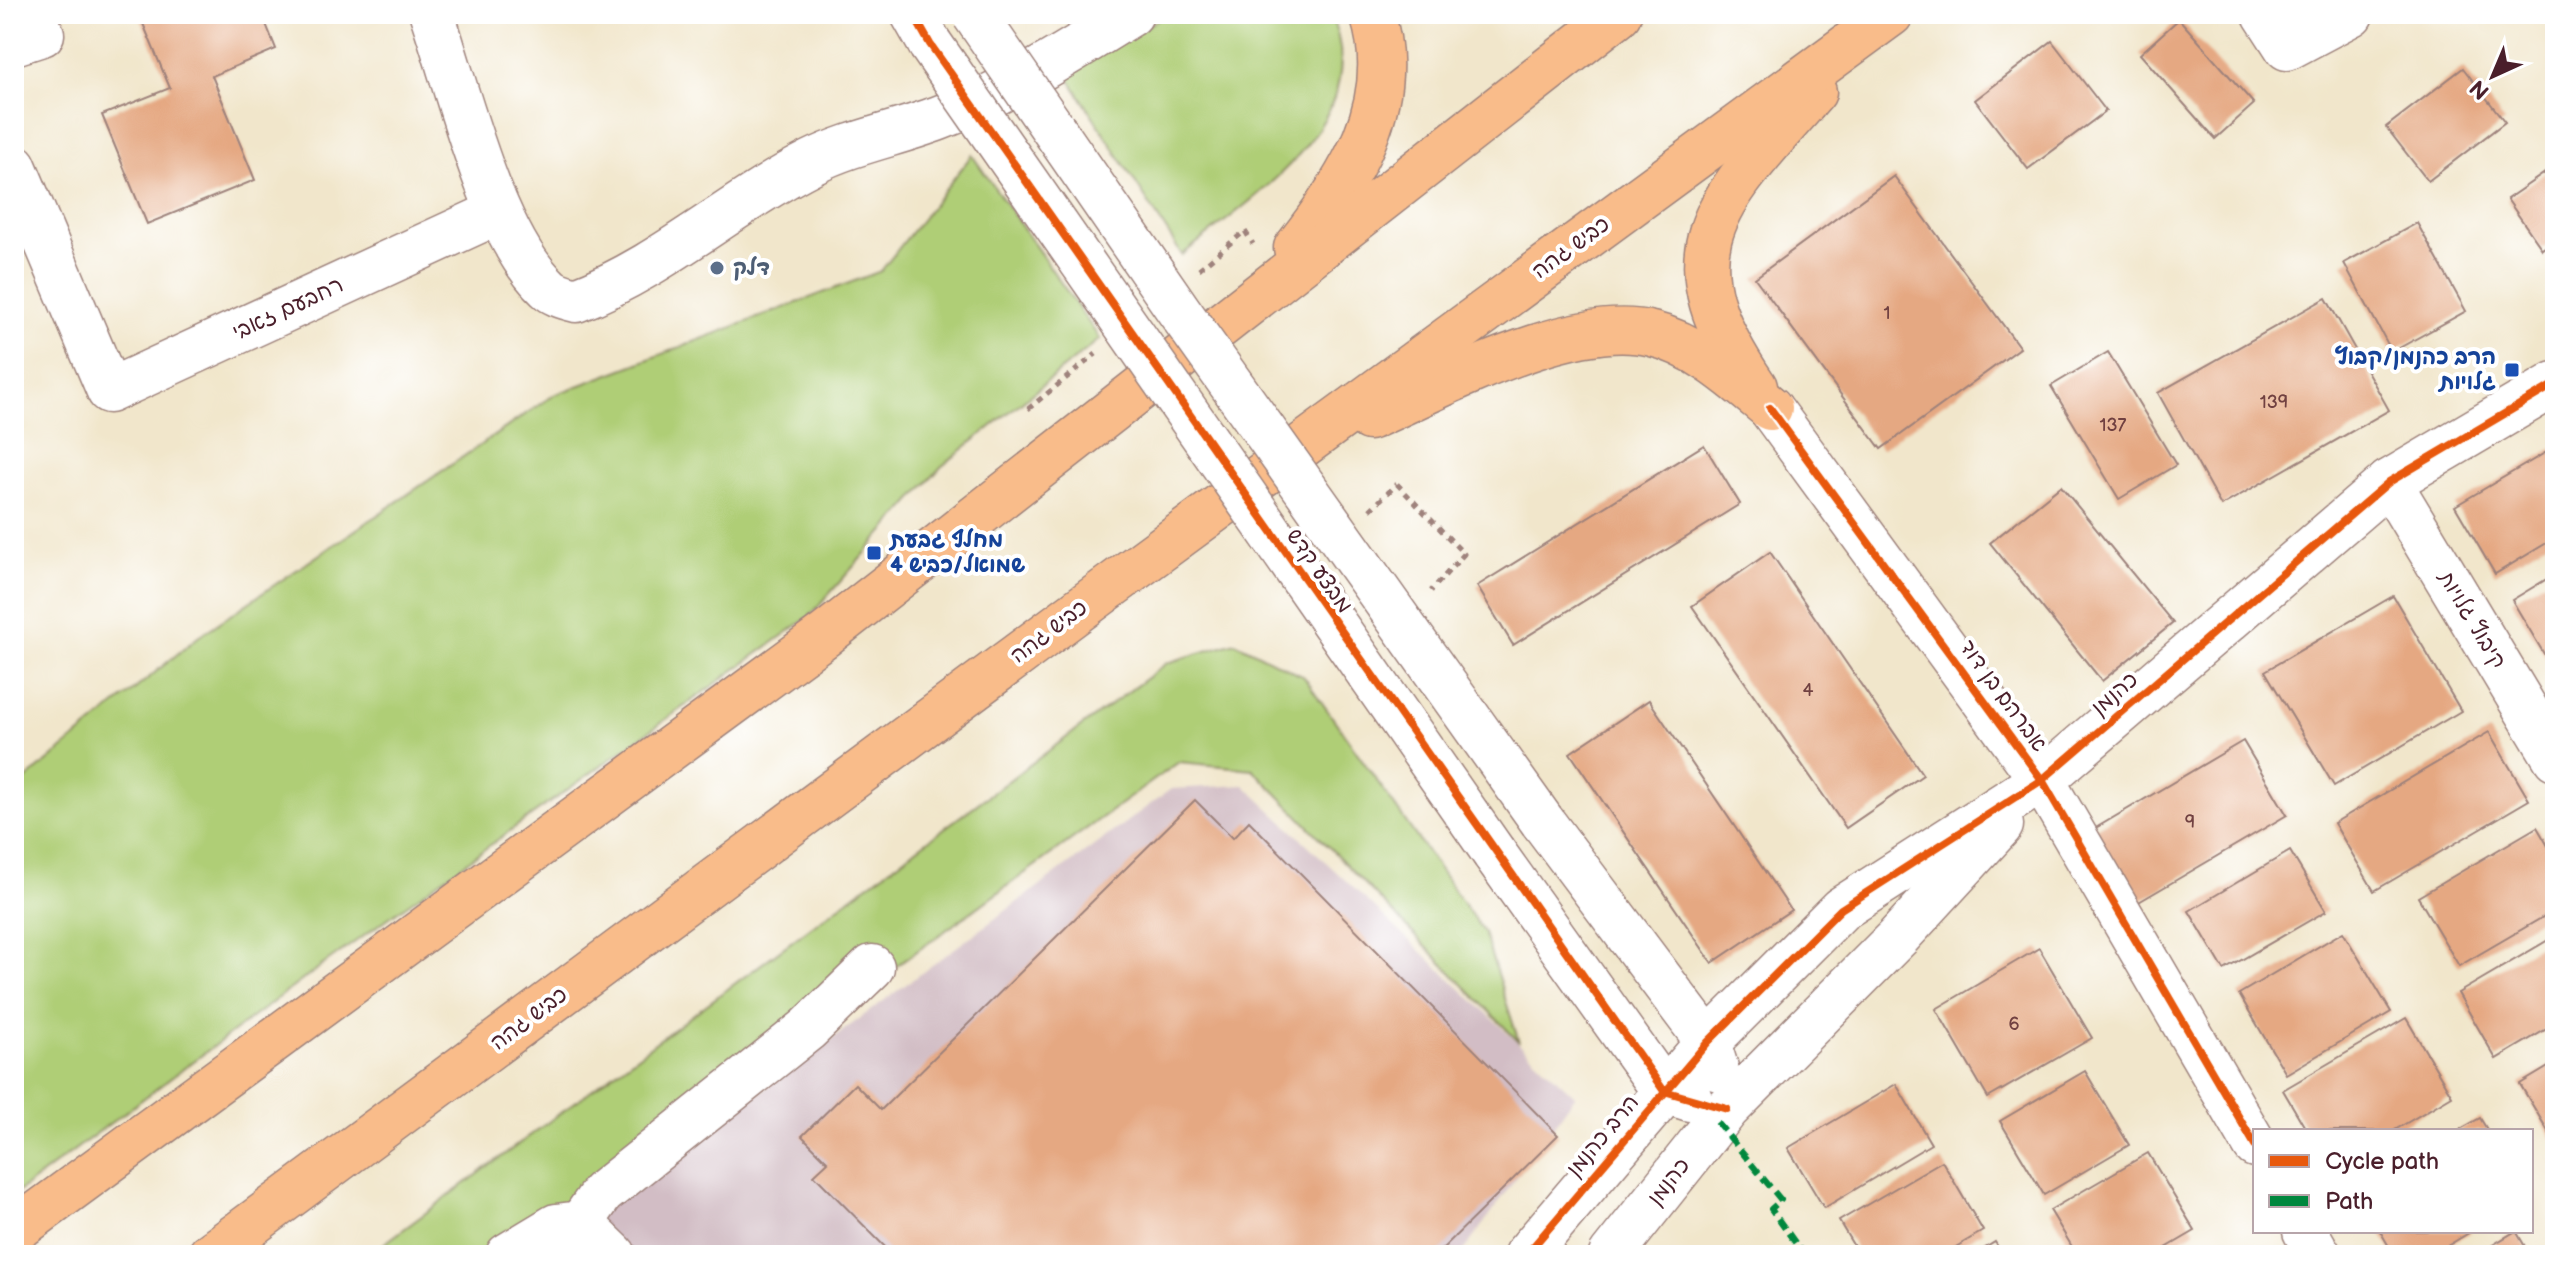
<svg xmlns="http://www.w3.org/2000/svg" width="2569" height="1269" font-family="'Balsamiq Sans','Playpen Sans Hebrew',sans-serif">
<style>
.industrial{fill:#d2bdc5}
.green{fill:#afce76;stroke:#7c7650;stroke-width:2}
.building{fill:#e5a882}
.lines{fill:none;stroke-linecap:round;stroke-linejoin:round}
.minor-casing{stroke:#9e827b;stroke-width:47}
.highway-casing{stroke:#9e827b;stroke-width:47}
.path{stroke:#9e827b;stroke-width:5;stroke-dasharray:6 6;stroke-linecap:butt}
.minor{stroke:#fff;stroke-width:44}
.highway{stroke:#f9bc8a;stroke-width:44}
.minor-bridge-casing{stroke:#9e827b;stroke-width:47;stroke-linecap:butt}
.path-bridge{stroke:#9e827b;stroke-width:5;stroke-dasharray:6 6;stroke-linecap:butt}
.minor-bridge{stroke:#fff;stroke-width:44}
.quiet{stroke:#00873e;stroke-width:6;stroke-dasharray:12 6;stroke-linecap:butt}
.cycleway-casing{stroke:#fff;stroke-width:13}
.cycleway{stroke:#e8590c;stroke-width:8}
.service-dot{fill:#5c6f8a;stroke:#fff;stroke-width:3}
.transit-dot{fill:#1a4fb4;stroke:#fff;stroke-width:3}
.labels{text-anchor:middle;dominant-baseline:central;stroke-width:8;stroke-linejoin:round;paint-order:stroke}
.number-label{font-size:18px;fill:#714141}
.street-label{font-size:22px;fill:#4a1f2b;stroke:#fff}
.service-label{font-size:22px;font-weight:bold;fill:#4e5e75;stroke:#fff;text-anchor:start}
.transit-label{font-size:22px;font-weight:bold;fill:#164399;stroke:#fff;text-anchor:end}
</style>
<rect width="100%" height="100%" fill="#fff"/>
<filter id="ink" filterUnits="userSpaceOnUse"><feTurbulence type="fractalNoise" baseFrequency=".0125" numOctaves="2"/><feDisplacementMap in="SourceGraphic" scale="16" xChannelSelector="R" yChannelSelector="G"/><feConvolveMatrix kernelMatrix="1 2 1 2 8 2 1 2 1" color-interpolation-filters="sRGB"/></filter>
<filter id="wash" filterUnits="userSpaceOnUse"><feTurbulence type="fractalNoise" baseFrequency=".006" numOctaves="4" result="noise"/><feDisplacementMap in="SourceGraphic" scale="32" xChannelSelector="R" yChannelSelector="G"/><feGaussianBlur stdDeviation="1.8" result="paint"/><feColorMatrix in="noise" values="0 0 0 0 0 0 0 0 0 0 0 0 0 0 0 0 0 1.4 0 .05"/><feComposite in="paint" operator="in"/></filter>
<g filter="url(#wash)">
<rect width="100%" height="100%" fill="#f1e6cb"/>
<polygon class="industrial" points="1244,785 1575,1096 1461,1255 539,1255 1171,789"/>
<g class="green">
<path d="M1167,14H1330C1379,119 1251,199 1182,255L1066,74Z"/>
<polygon points="972,155 1100,339 941,467 810,616 320,967 14,1195 14,789 198,637 554,395 881,271"/>
<polygon points="1235,642 1304,677 1484,933 1519,1042 1253,769 1179,762 496,1255 369,1255 1167,663"/>
</g>
<g id="blocks">
<g class="building">
<polygon points="139,14 262,14 276,49 212,76 255,180 147,224 102,115 170,88"/>
<polygon points="2179,19 2254,104 2215,139 2140,54"/>
<polygon points="2052,41 2106,111 2028,169 1975,100"/>
<polygon points="2463,68 2505,122 2428,181 2386,127"/>
<polygon points="2555,166 2555,240 2542,249 2507,199"/>
<polygon points="1894,176 2020,348 1881,449 1755,278"/>
<polygon points="2417,223 2466,311 2392,352 2344,263"/>
<polygon points="2326,298 2389,410 2221,506 2158,393"/>
<polygon points="2108,352 2176,465 2119,499 2051,386"/>
<polygon points="1704,445 1740,504 1513,645 1477,586"/>
<polygon points="2555,447 2555,538 2495,574 2455,506"/>
<polygon points="2061,486 2173,623 2102,681 1990,543"/>
<polygon points="1770,552 1923,775 1846,828 1692,606"/>
<polygon points="2555,574 2555,661 2550,664 2512,600"/>
<polygon points="2393,596 2461,711 2334,786 2265,671"/>
<polygon points="1649,700 1791,910 1712,963 1570,753"/>
<polygon points="2489,732 2529,800 2374,891 2334,823"/>
<polygon points="2243,741 2287,815 2137,903 2094,829"/>
<polygon points="1195,800 1233,838 1249,821 1558,1135 1436,1255 893,1255 814,1175 828,1162 802,1136 855,1084 881,1110"/>
<polygon points="2537,827 2555,858 2555,910 2459,966 2418,897"/>
<polygon points="2290,851 2326,911 2224,970 2189,911"/>
<polygon points="2343,932 2391,1012 2286,1074 2239,994"/>
<polygon points="2555,936 2555,1024 2496,1059 2458,993"/>
<polygon points="2039,948 2092,1038 1988,1098 1936,1009"/>
<polygon points="2406,1018 2452,1096 2393,1131 2307,1131 2283,1090"/>
<polygon points="2555,1063 2555,1143 2520,1084"/>
<polygon points="2085,1071 2129,1145 2044,1195 2000,1121"/>
<polygon points="1896,1084 1931,1144 1824,1208 1788,1148"/>
<polygon points="2480,1118 2488,1131 2457,1131"/>
<polygon points="2148,1153 2195,1231 2154,1255 2077,1255 2050,1210"/>
<polygon points="1942,1161 1983,1231 1942,1255 1859,1255 1839,1221"/>
<polygon points="2380,1231 2472,1231 2432,1255 2394,1255"/>
<polygon points="2516,1231 2530,1255 2476,1255"/>
<polygon points="1995,1242 2003,1255 1974,1255"/>
</g>
</g>
</g>
<g filter="url(#ink)">
<use href="#blocks" fill-opacity="0" stroke="#9e827b" stroke-width="2"/>
<g class="lines">
<g class="minor-casing">
<g id="minor">
<path d="M432,14C458,90 491,235 548,288C555,295 567,297 576,300C661,268 731,203 812,162C852,142 897,134 939,118C1008,92 1068,53 1131,14"/>
<polyline points="913,14 930,44"/>
<polyline points="2265,14 2287,48 2351,14"/>
<polyline points="14,43 42,34"/>
<polyline points="14,166 109,391 498,212"/>
<polyline points="1770,408 2042,780 2255,1145"/>
<polyline points="2389,482 2555,758"/>
<polyline points="1542,821 1708,1042 1716,1068"/>
<polyline points="1494,853 1664,1091 1690,1099"/>
<polyline points="581,1223 602,1193 808,1029 872,967"/>
<polyline points="2305,1231 2319,1255"/>
<polyline points="508,1255 556,1226 581,1223 614,1255"/>
<polyline points="1526,1255 1708,1042 1841,909 2042,780 2389,482 2555,384"/>
<polyline points="1611,1255 1727,1109 1898,937 2001,825"/>
</g>
</g>
<g class="highway-casing">
<g id="highway">
<path d="M1296,248C1349,181 1401,102 1372,14"/>
<path d="M1755,387C1659,247 1718,202 1814,92"/>
<path d="M1369,418C1443,386 1572,314 1652,334C1698,345 1735,379 1770,408"/>
<polyline points="14,1231 825,635 1619,14"/>
<polyline points="210,1255 1107,589 1891,14"/>
</g>
</g>
<g class="path">
<polyline points="1199,269 1245,231 1253,244"/>
<polyline points="1028,409 1096,354"/>
<polyline points="1397,484 1464,554 1431,591"/>
</g>
<use href="#minor" class="minor"/>
<use href="#highway" class="highway"/>
<g class="minor-bridge-casing">
<g id="minor-bridge">
<polyline points="974,14 1179,311 1542,821"/>
<polyline points="930,44 1494,853"/>
</g>
</g>
<polyline class="path-bridge" points="1370,510 1397,484"/>
<use href="#minor-bridge" class="minor-bridge"/>
<polyline class="quiet" points="1717,1122 1781,1200 1771,1209 1804,1255"/>
<g class="cycleway-casing">
<g id="cycleway">
<polyline points="913,14 930,44 1664,1091 1727,1109"/>
<polyline points="1770,408 2042,780 2255,1145"/>
<polyline points="1526,1255 1708,1042 1841,909 2042,780 2389,482 2555,384"/>
</g>
</g>
<use href="#cycleway" class="cycleway"/>
</g>
</g>
<circle class="service-dot" cx="717" cy="268" r="8"/>
<g class="transit-dot">
<rect x="2504" y="362" width="16" height="16" rx="4"/>
<rect x="866" y="545" width="16" height="16" rx="4"/>
</g>
<g class="labels">
<g class="number-label">
<text x="1887" y="313">1</text>
<text x="2274" y="402">139</text>
<text x="2113" y="425">137</text>
<text x="1808" y="690">4</text>
<text x="2190" y="822">9</text>
<text x="2014" y="1024">6</text>
</g>
<g class="street-label">
<text transform="translate(1571 248) rotate(-36)">כביש גהה</text>
<text transform="translate(288 309) rotate(-25)">רחבעם זאבי</text>
<text transform="translate(1319 571) rotate(55)">מבצע קדש</text>
<text transform="translate(2472 620) rotate(59)">קיבוץ גלויות</text>
<text transform="translate(1049 632) rotate(-37)">כביש גהה</text>
<text transform="translate(2115 694) rotate(-41)">כהנמן</text>
<text transform="translate(2003 696) rotate(54)">אברהם בן דוד</text>
<text transform="translate(529 1019) rotate(-37)">כביש גהה</text>
<text transform="translate(1603 1136) rotate(-50)">הרב כהנמן</text>
<text transform="translate(1669 1182) rotate(-52)">כהנמן</text>
</g>
<g class="service-label">
<text x="733" y="268">דלק</text>
</g>
<g class="transit-label">
<text x="2496" y="357">הרב כהנמן/קבוץ<tspan x="2496" dy="25">גלויות</tspan></text>
<text x="890" y="540" text-anchor="start">מחלף גבעת<tspan x="890" dy="25">שמואל/כביש 4</tspan></text>
</g>
</g>
<rect width="2569" height="1269" fill="none" stroke="#fff" stroke-width="48"/>
<rect x="2253" y="1129" width="280" height="104" fill="#ffffff" stroke="#b7a5aa" stroke-width="2"/>
<rect x="2269" y="1155" width="40" height="12" fill="#e8590c" stroke="#b7a5aa" stroke-width="2"/>
<text x="2325" y="1169" font-size="24" fill="#4a1f2b">Cycle path</text>
<rect x="2269" y="1195" width="40" height="12" fill="#00873e" stroke="#b7a5aa" stroke-width="2"/>
<text x="2325" y="1209" font-size="24" fill="#4a1f2b">Path</text>
<g transform="translate(2493 76) rotate(224)" stroke="#ffffff" stroke-width="6" paint-order="stroke">
<path d="M0-6L14 30L0 20L-14 30Z" fill="#4a1f2b"/>
<text y="-12" font-size="22" font-weight="bold" text-anchor="middle" fill="#4a1f2b">N</text>
</g>
</svg>
